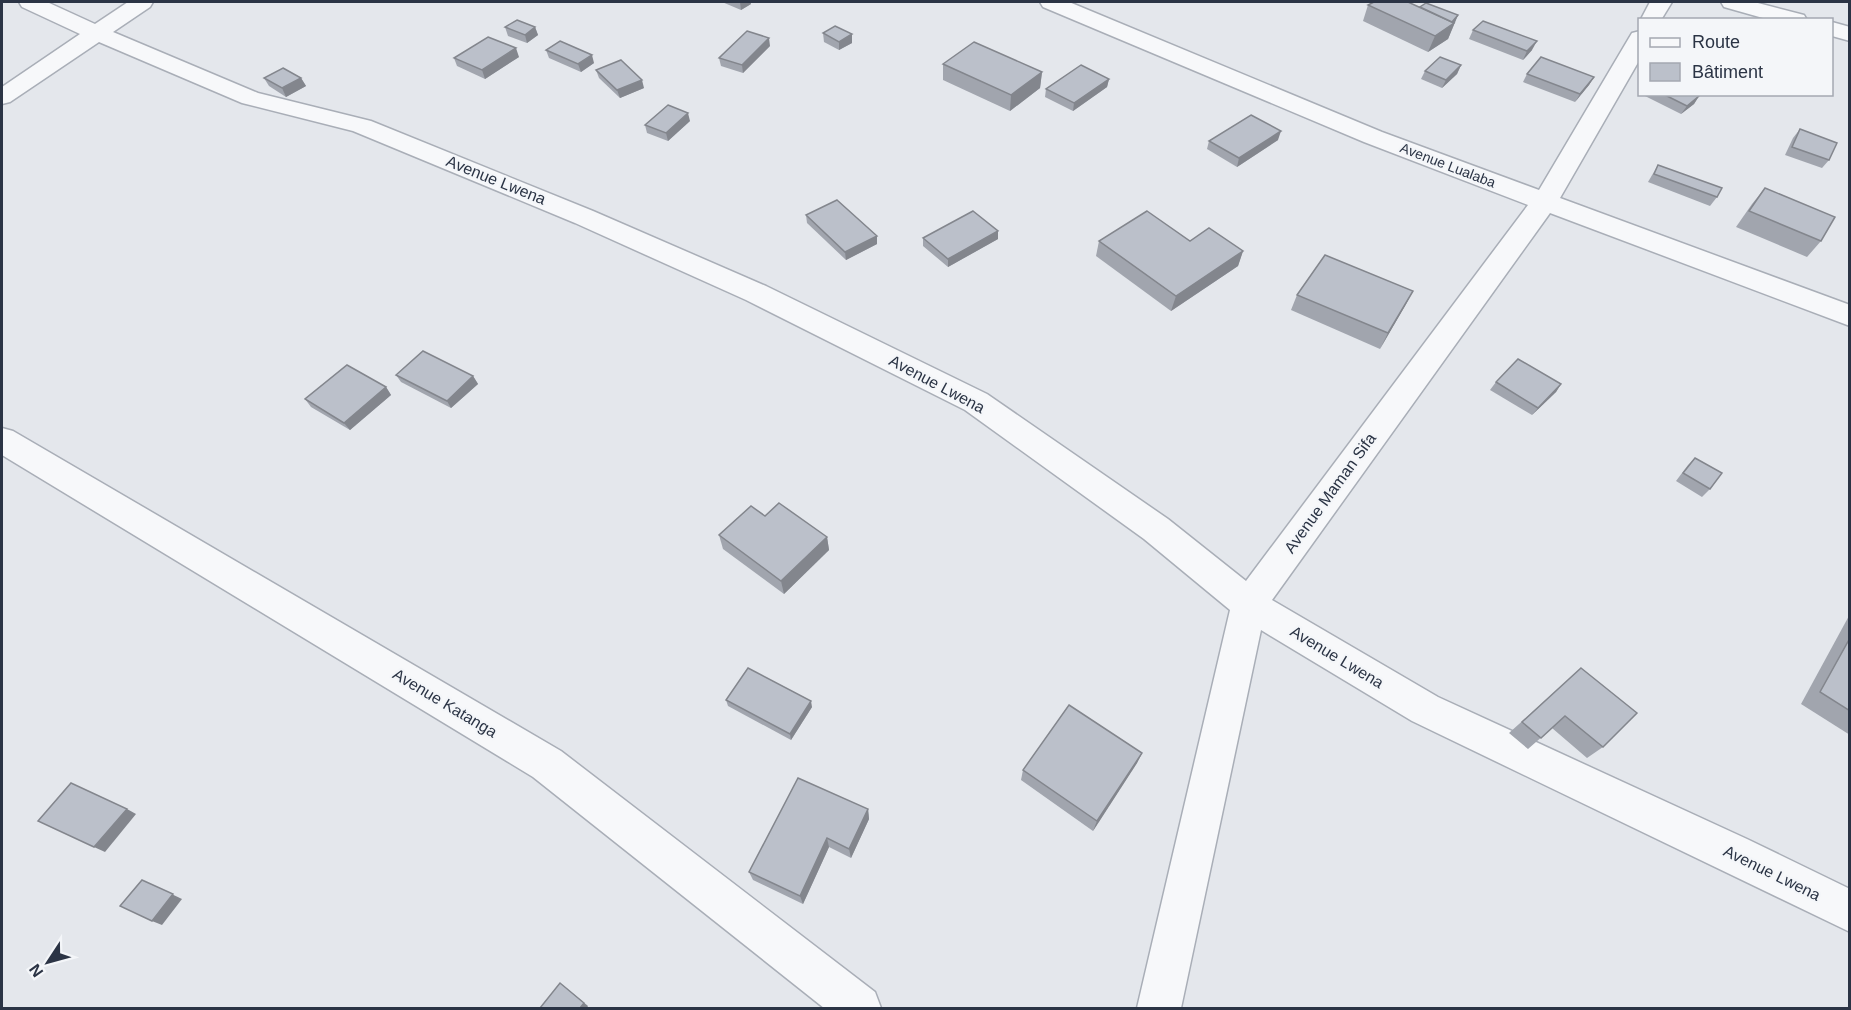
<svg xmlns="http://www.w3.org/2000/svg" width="1851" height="1010" font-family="Helvetica,sans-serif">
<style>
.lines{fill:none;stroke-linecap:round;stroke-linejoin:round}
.street-casing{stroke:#a9aeb7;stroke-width:3}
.street{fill:#f7f8fa;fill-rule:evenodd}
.wall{fill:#a1a5ae}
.shaded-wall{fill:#83868d}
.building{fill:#bbc0ca;stroke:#83868d;stroke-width:1.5}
.labels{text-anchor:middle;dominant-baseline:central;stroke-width:4.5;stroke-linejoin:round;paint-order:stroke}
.far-street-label{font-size:14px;fill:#2b3445;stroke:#f4f6f9}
.street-label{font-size:16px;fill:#2b3445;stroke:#f4f6f9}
</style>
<rect width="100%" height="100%" fill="#e4e7ec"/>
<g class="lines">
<g class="street-casing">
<g id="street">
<polygon points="19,2 47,2 95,24 128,2 153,2 150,7 113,32 258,93 371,121 593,211 766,286 987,394 1168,519 1246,581 1528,205 1364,142 1043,7 1040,2 1069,2 1382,132 1539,190 1629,38 1632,33 1640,31 1640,59 1560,198 1850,305 1850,326 1550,213 1272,600 1438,697 1747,839 1850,889 1850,932 1412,721 1261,630 1181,1008 1137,1008 1230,610 1144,539 965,410 746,300 575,223 353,131 242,103 99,42 10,102 2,104 2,87 80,34 22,7"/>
<polygon points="1650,2 1672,2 1661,20 1640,21"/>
<polygon points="1721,2 1754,2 1804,15 1807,20 1770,20 1724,7"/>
<polygon points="1832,22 1850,27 1850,41 1832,36"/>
<polygon points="2,428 13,431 561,751 875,992 881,1008 824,1008 533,777 2,455"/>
</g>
</g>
<use href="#street" class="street"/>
</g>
<g class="wall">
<polygon points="722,2 750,2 751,4 741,10"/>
<polygon points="1368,5 1420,7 1458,15 1448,39 1428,52 1363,21"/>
<polygon points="505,27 535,27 538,35 527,43 508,36"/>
<polygon points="1473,30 1532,50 1523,60 1469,39"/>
<polygon points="823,33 852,43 839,50 824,42"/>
<polygon points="770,46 743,73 721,66 719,58"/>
<polygon points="546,50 594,63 581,72 549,58"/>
<polygon points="519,57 485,79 457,66 454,58"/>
<polygon points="943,64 1042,72 1040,88 1010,111 943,80"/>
<polygon points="1461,65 1457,74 1442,88 1421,79 1425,71"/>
<polygon points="596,70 644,88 620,98 599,78"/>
<polygon points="1527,74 1594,77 1589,85 1575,102 1523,82"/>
<polygon points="264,78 301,78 306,86 286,97 269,86"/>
<polygon points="1109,79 1107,87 1073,111 1045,97 1046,89"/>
<polygon points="1641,94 1697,94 1699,96 1694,104 1681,114"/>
<polygon points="690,121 668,141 647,133 645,125"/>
<polygon points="1800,129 1829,160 1822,168 1785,155 1793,138"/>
<polygon points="1278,140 1237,167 1207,149 1209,141"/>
<polygon points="1658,165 1717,197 1710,206 1648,182"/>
<polygon points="1765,188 1821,241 1807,257 1736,227 1752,204"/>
<polygon points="806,215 877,244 846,260 807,223"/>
<polygon points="998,231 998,239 948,267 923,246 923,238"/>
<polygon points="1099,241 1190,241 1243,251 1238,266 1171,311 1096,256"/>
<polygon points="1413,291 1380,349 1291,310 1297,295"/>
<polygon points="396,375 473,376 478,384 451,408 401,382"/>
<polygon points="1496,382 1561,384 1556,392 1532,415 1490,390"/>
<polygon points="386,387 391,395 350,430 311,407 305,399"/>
<polygon points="1695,458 1710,489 1702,497 1676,481 1688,465"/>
<polygon points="765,516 827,537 829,550 784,594 723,549 719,535"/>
<polygon points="1850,614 1850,735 1801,704"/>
<polygon points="1581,668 1603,747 1587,758 1552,728 1528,749 1509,733"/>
<polygon points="726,700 812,707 791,740 728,706"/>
<polygon points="1142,753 1137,763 1093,831 1021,780 1023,770"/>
<polygon points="868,809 869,819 851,858 829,847 803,904 753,880 749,872"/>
</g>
<g class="shaded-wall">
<polygon points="740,2 750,2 751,4 741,10"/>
<polygon points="1458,15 1448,39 1428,52 1435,36"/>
<polygon points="535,27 538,35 527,43 525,35"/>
<polygon points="852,34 852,43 839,50 839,42"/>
<polygon points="769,38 770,46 743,73 742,65"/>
<polygon points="1537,41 1532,50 1523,60 1527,51"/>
<polygon points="516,48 519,57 485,79 482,70"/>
<polygon points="592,55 594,63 581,72 578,64"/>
<polygon points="1461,65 1457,74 1442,88 1446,80"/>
<polygon points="1042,72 1040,88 1010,111 1011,95"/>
<polygon points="1594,77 1589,85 1575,102 1580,94"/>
<polygon points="301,78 306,86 286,97 282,88"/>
<polygon points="1109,79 1107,87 1073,111 1074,103"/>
<polygon points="642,80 644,88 620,98 617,90"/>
<polygon points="1699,96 1694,104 1681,114 1687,106"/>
<polygon points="688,113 690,121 668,141 666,133"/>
<polygon points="1281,131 1278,140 1237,167 1239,158"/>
<polygon points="998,231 998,239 948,267 948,259"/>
<polygon points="877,236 877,244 846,260 845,252"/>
<polygon points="1243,251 1238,266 1171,311 1176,296"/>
<polygon points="1413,291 1405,306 1380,349 1388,333"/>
<polygon points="473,376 478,384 451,408 447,401"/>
<polygon points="1561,384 1556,392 1532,415 1538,408"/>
<polygon points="386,387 391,395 350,430 344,423"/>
<polygon points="827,537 829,550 784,594 781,581"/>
<polygon points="811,701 812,707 791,740 790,734"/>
<polygon points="1142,753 1137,763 1093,831 1097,821"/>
<polygon points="127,809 136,814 105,852 94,847"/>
<polygon points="868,809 869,819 851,858 849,849"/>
<polygon points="827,838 829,847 803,904 800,896"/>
<polygon points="142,880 182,899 162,925 152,921"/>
<polygon points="560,983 588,1006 587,1008 580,1008"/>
</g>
<g class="building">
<polygon points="1374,2 1408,2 1454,23 1435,36 1368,5"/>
<polygon points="1426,3 1458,15 1452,22 1420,7"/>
<polygon points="517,20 535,27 525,35 505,27"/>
<polygon points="1483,21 1537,41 1527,51 1473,30"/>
<polygon points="835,26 852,34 839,42 823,33"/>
<polygon points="747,31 769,38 742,65 719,58"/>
<polygon points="488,37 516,48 482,70 454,58"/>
<polygon points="560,41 592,55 578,64 546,50"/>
<polygon points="974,42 1042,72 1011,95 943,64"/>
<polygon points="1440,57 1461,65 1446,80 1425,71"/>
<polygon points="1541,57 1594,77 1580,94 1527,74"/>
<polygon points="621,60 642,80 617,90 596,70"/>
<polygon points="1081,65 1109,79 1074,103 1046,89"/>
<polygon points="283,68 301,78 282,88 264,78"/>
<polygon points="1663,94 1697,94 1699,96 1687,106"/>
<polygon points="668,105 688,113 666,133 645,125"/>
<polygon points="1251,115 1281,131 1239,158 1209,141"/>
<polygon points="1800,129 1837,143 1829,160 1792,147"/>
<polygon points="1658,165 1722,188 1717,197 1654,174"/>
<polygon points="1765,188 1835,217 1821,241 1749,211"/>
<polygon points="837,200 877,236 845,252 806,215"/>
<polygon points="973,211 998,231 948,259 923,238"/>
<polygon points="1147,211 1190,241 1209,228 1243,251 1176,296 1099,241"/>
<polygon points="1325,255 1413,291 1388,333 1297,295"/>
<polygon points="423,351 473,376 447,401 396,375"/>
<polygon points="1518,359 1561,384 1538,408 1496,382"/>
<polygon points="347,365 386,387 344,423 305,399"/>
<polygon points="1695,458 1722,473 1710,489 1683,473"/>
<polygon points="779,503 827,537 781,581 719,535 751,506 765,516"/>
<polygon points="1850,638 1850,711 1820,692"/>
<polygon points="748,668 811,701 790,734 726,700"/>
<polygon points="1581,668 1637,713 1603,747 1565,716 1541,738 1522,722"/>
<polygon points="1069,705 1142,753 1097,821 1023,770"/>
<polygon points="798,778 868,809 849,849 827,838 800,896 749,872"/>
<polygon points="71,783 127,809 94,847 38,821"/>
<polygon points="142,880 173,894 152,921 120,906"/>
<polygon points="560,983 584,1003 580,1008 540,1008"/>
</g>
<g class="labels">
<g class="far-street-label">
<text transform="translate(1448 165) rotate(21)">Avenue Lualaba</text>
</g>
<g class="street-label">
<text transform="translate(496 180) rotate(22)">Avenue Lwena</text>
<text transform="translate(937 384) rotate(28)">Avenue Lwena</text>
<text transform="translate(1330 493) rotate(-54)">Avenue Maman Sifa</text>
<text transform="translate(1337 657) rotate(31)">Avenue Lwena</text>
<text transform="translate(445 703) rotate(31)">Avenue Katanga</text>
<text transform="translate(1772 873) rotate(26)">Avenue Lwena</text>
</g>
</g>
<rect width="1851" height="1010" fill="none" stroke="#2b3445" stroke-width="6"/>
<rect x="1638" y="18" width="195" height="78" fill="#f4f6f9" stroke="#a4a8b1" stroke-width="1.5"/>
<rect x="1650" y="38" width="30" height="9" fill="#f7f8fa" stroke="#a4a8b1" stroke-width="1.5"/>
<text x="1692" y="48" font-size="18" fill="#2b3445">Route</text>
<rect x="1650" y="63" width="30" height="18" fill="#bbc0ca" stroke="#a4a8b1" stroke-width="1.5"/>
<text x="1692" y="78" font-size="18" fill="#2b3445">Bâtiment</text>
<g transform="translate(48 962) rotate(234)" stroke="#f4f6f9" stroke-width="4.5" paint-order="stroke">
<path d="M0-4.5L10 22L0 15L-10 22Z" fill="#2b3445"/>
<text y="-9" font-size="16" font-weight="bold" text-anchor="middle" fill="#2b3445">N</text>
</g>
</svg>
